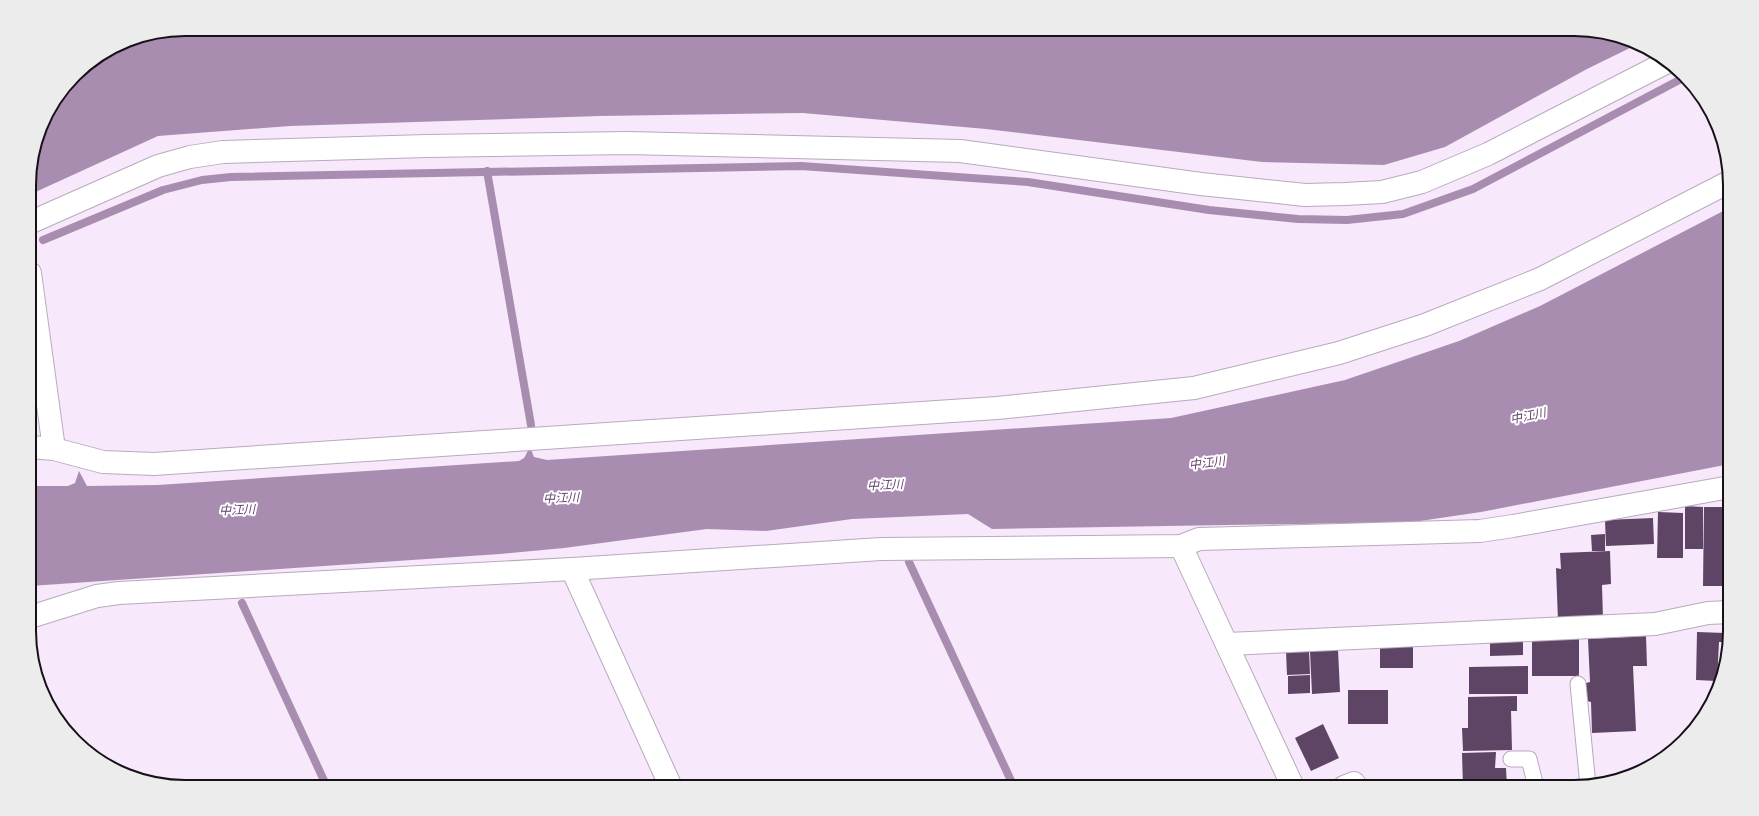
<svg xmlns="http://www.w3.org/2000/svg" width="1759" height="816" font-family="Rubik,'Noto Sans JP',sans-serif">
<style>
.water{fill:#a98db0}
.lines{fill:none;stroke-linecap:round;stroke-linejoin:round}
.stream{stroke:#a98db0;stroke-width:8}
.building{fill:#5e4565}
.lane-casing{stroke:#b8aabc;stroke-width:17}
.street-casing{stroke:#b8aabc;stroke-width:24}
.lane{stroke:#fff;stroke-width:15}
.street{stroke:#fff;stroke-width:22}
.labels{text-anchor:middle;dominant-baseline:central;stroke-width:4;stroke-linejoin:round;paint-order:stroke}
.water-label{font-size:12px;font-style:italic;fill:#633d6d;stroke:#fff}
.rim{fill:none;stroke:#161117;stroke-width:2}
</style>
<rect width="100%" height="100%" fill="#f7e8fb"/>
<g class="water">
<polygon points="185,29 1574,29 1634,41 1638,44 1587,69 1445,147 1384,165 1262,162 986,129 803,113 599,116 290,126 158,136 29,195 29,174 45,116 82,68 125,41"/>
<polygon points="1729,208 1730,464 1481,512 1413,522 992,529 968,514 852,519 766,531 707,529 564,548 500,554 30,586 30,486 68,486 75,483 79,471 87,486 158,485 519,461 524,458 530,447 534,457 547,460 1171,418 1345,380 1459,341 1540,306"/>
</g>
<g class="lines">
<g class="stream">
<polyline points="487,171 531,425"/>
<polyline points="43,240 163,190 202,180 231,177 801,166 1028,182 1209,210 1298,219 1347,220 1403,214 1473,189 1685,77"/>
<polyline points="909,562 1014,787"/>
<polyline points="242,603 327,787"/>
</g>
</g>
<g class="building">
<polygon points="1685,506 1703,507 1703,549 1685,549"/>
<polygon points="1704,507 1729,507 1728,586 1703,586"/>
<polygon points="1658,512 1683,513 1683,558 1657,558"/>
<polygon points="1653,518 1654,544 1606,546 1605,520"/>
<polygon points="1605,534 1605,551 1592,551 1591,535"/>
<polygon points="1610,551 1611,584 1602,585 1603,619 1558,621 1556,568 1561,569 1560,553"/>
<polygon points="1697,632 1725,633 1724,642 1719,642 1717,681 1696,680"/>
<polygon points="1646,636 1647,666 1633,666 1636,731 1592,733 1591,702 1587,701 1586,683 1590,682 1588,639"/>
<polygon points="1579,637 1579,676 1532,676 1532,638"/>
<polygon points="1490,640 1523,640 1523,655 1490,656"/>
<rect x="1380" y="644" width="33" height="24"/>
<polygon points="1338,649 1340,692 1312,694 1310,651"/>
<polygon points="1309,650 1310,674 1287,675 1286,651"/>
<polygon points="1528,666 1528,694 1469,694 1469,667"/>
<polygon points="1310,675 1310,693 1288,694 1288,676"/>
<rect x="1348" y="690" width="40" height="34"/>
<polygon points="1517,696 1517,711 1511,711 1512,750 1463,751 1462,728 1468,728 1468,697"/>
<polygon points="1323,724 1339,758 1311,771 1295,738"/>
<polygon points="1496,752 1495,768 1506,768 1507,787 1463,787 1462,753"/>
</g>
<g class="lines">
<g class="lane-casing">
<g id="lane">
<polyline points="1578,684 1588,786"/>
<polyline points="1511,759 1529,759 1536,787"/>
</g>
</g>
<g class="street-casing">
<g id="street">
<polyline points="29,223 158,166 190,157 223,152 427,146 628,143 960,151 1201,184 1305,195 1345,194 1382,192 1422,182 1488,154 1669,61"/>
<polyline points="30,273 54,449 30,447"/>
<polyline points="54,449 103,462 154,464 997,408 1194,388 1339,353 1425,325 1540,279 1729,182"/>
<polyline points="1181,546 1293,787"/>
<polyline points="572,569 671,787"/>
<polyline points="30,617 97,596 119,593 572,569 881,549 1181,546 1199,539 1480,531 1513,526 1730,487"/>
<polyline points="1227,644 1655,624 1708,613 1730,612"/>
<polyline points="1344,787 1354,783 1356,787"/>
</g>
</g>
<use href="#lane" class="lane"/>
<use href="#street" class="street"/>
</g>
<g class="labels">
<g class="water-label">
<text transform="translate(1528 416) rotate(-12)">中江川</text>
<text transform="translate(1207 463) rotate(-7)">中江川</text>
<text transform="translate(885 485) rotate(-2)">中江川</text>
<text transform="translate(561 498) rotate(-2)">中江川</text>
<text transform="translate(237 510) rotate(-2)">中江川</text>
</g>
</g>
<path d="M0 0H1759V816H0ZM185 36H1574A149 149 0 0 1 1723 185V631A149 149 0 0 1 1574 780H185A149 149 0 0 1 36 631V185A149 149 0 0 1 185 36Z" fill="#ececec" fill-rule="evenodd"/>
<path class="rim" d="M185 36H1574A149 149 0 0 1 1723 185V631A149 149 0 0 1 1574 780H185A149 149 0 0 1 36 631V185A149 149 0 0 1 185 36Z"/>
</svg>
